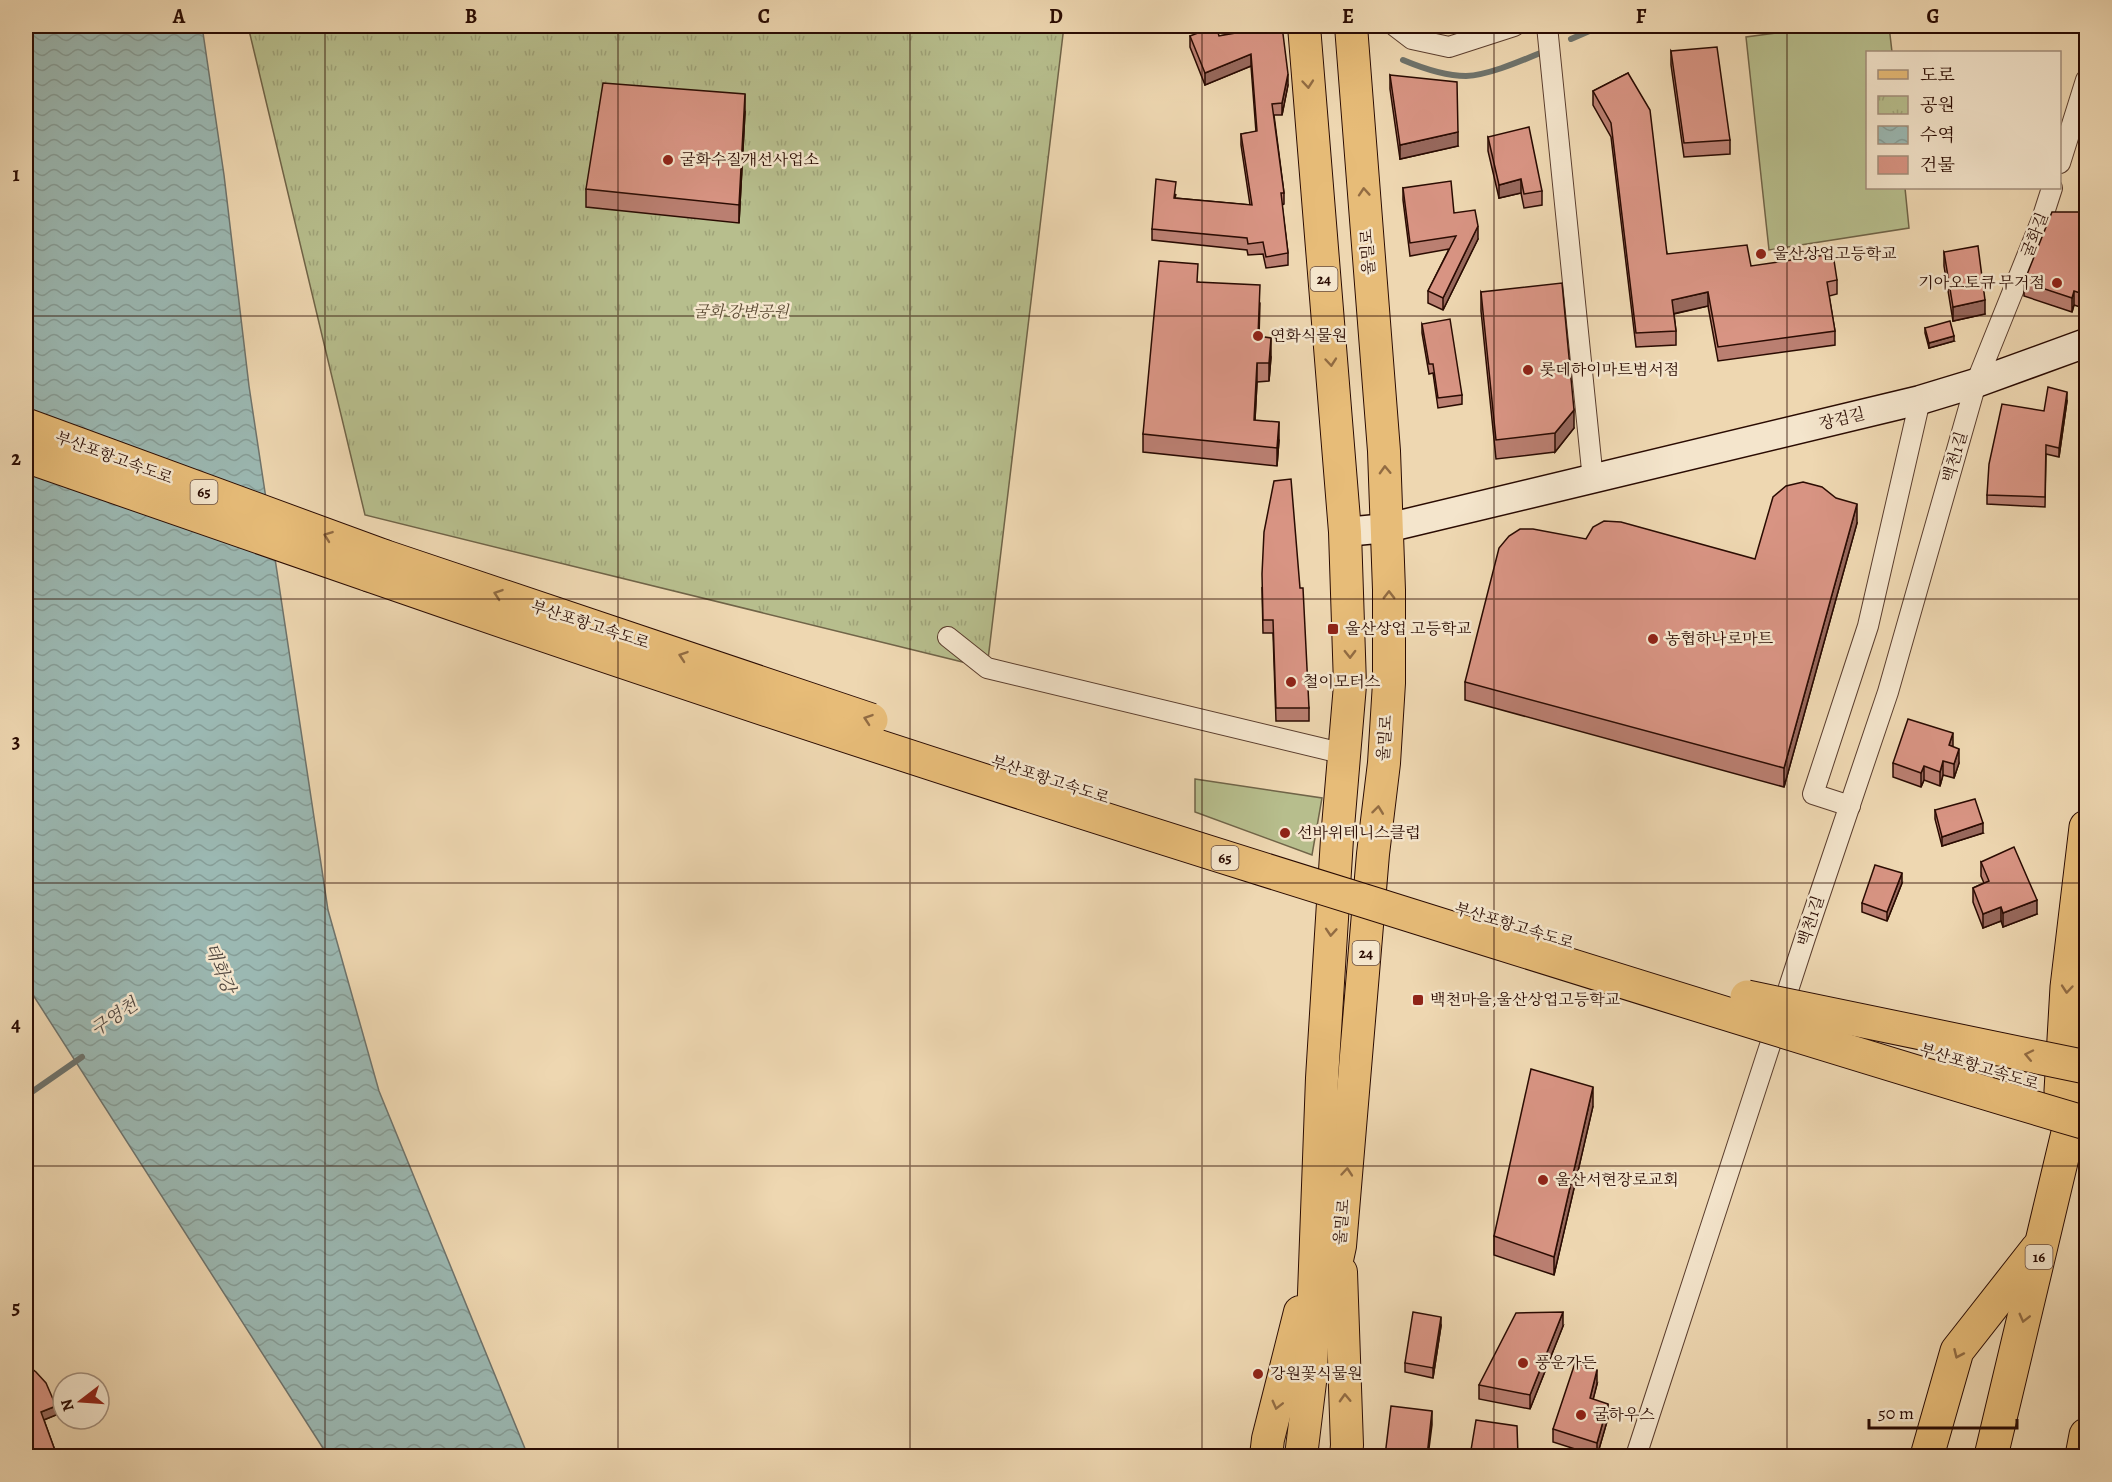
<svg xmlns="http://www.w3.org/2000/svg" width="2112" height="1482" font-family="Alegreya,'Noto Serif KR',serif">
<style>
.park{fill:url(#park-tufts);stroke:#706448;stroke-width:1.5}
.pitch{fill:#b7be8d;stroke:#706448;stroke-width:1.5}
.water{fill:url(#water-waves);stroke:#6e736c;stroke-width:1.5}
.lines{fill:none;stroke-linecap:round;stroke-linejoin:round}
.stream{stroke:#6e736c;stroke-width:6}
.street-casing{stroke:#5b3e2e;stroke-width:22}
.secondary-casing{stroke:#2a0b02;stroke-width:31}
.primary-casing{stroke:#2a0b02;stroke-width:34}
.highway-casing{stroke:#2a0b02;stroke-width:35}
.street{stroke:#f4e5cc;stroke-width:20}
.secondary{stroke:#f4e5cc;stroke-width:28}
.primary{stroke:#e7bc78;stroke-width:32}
.highway{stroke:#e7bc78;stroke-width:33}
.highway-bridge-casing{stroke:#2a0b02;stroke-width:35;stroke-linecap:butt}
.highway-bridge{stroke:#e7bc78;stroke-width:33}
.wall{fill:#ba7f71;stroke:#2a0b02;stroke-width:1.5}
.shaded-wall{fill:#97685c;stroke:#2a0b02;stroke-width:1.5}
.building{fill:#d89483;stroke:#2a0b02;stroke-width:1.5}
.oneway{stroke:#926c43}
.grid{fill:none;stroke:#2a0b02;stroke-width:1.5;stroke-opacity:0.55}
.poi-dot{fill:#8f2418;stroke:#f4e5cc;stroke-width:2}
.labels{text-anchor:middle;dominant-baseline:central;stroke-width:5;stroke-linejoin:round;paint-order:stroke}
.shield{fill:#f4e5cc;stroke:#674c3f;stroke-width:1.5}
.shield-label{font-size:15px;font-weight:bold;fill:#2a0b02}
.poi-label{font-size:16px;fill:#2a0b02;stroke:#f4e5cc;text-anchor:start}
.street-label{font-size:16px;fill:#2a0b02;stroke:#f4e5cc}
.park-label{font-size:16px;font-style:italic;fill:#5b4a33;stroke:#f4e5cc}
.water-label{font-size:18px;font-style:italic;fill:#524840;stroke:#f4e5cc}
.neatline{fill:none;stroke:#2a0b02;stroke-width:2}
.grid-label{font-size:20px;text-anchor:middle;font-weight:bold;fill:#2a0b02}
</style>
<defs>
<pattern id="park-tufts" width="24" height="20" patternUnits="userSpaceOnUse" patternTransform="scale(1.5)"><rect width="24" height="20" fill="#b7be8d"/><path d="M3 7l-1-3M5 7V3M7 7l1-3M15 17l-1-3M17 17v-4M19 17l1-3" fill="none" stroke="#9ea278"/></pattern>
<pattern id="water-waves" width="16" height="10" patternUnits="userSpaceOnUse" patternTransform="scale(1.5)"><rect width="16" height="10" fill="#9bb8b2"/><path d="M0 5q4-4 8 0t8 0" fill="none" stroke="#869d97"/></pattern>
</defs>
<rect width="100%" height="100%" fill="#eed7b1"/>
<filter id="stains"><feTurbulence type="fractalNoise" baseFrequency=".00333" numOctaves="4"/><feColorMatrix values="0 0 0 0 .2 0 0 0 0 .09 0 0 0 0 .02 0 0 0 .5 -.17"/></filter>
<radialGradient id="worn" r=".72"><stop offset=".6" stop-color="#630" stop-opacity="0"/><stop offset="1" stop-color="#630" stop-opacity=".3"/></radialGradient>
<polygon class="park" points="248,26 1064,26 987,668 365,515"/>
<g class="pitch">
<polygon points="1828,26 1889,26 1892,52 1868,52 1868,188 1905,188 1909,228 1769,250 1746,37"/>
<polygon points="1195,779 1322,798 1312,855 1195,812"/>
</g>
<polygon class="water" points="26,26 202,26 224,175 249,386 328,910 379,1091 528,1456 328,1456 26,984"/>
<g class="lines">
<g class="stream">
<polyline points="1571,39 1601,26"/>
<path d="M1403,60C1422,68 1444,76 1466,76C1490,75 1523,60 1545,51"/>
<polyline points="26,1096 82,1057"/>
</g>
<g class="street-casing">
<g id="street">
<polyline points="1395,26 1412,39 1449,47 1514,26"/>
<polyline points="1547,26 1593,480"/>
<polyline points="2060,163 2086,80"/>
<polyline points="948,637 987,668 1345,754"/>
<polyline points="1850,806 1813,794 1868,626 1920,400"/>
<polyline points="1636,1456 1805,938 1888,692 1976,383 2042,219 2052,188"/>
</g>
</g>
<g class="secondary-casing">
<polyline id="secondary" points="1345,532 1387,528 1920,400 1976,383 2086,343"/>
</g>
<g class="primary-casing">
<g id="primary">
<polyline points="1341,1272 1347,1445 1346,1456"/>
<polyline points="1329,1297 1340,1246 1373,854 1384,763 1389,683 1389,590 1384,451 1351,26"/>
<polyline points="1266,1456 1268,1439 1300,1312"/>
<polyline points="1301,1456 1311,1374 1322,1078 1337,839 1350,685 1345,532 1304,26"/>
</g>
</g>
<g class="highway-casing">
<g id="highway">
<polyline points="26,425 383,556"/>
<polyline points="26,456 369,575"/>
<polyline points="2061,1091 2067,987 2086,827"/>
<polyline points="1927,1456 1957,1351 2037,1249"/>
<polyline points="1991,1456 2086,1057"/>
<polyline points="2082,1456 2086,1435"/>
</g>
</g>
<use href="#street" class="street"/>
<use href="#secondary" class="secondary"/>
<use href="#primary" class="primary"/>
<use href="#highway" class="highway"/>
<g class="highway-bridge-casing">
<g id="highway-bridge">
<polyline points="383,556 871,720"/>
<path d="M369,575C700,690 1033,798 1368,902C1607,977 1846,1052 2086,1123"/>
<polyline points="1747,997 2086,1067"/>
</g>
</g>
<use href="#highway-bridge" class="highway-bridge"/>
</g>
<g class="wall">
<polygon points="1246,26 1288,85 1282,115 1274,115 1284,193 1284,204 1282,205 1288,253 1288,265 1266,268 1263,254 1248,255 1247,250 1152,240 1152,229 1176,194 1175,198 1250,205 1241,145 1241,134 1256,132 1251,66 1205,85 1190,47 1190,36 1219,36 1246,31"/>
<polygon points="1671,51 1730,140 1730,154 1684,157 1671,65"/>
<polygon points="1628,73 1667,254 1751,266 1837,280 1837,294 1829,296 1835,331 1835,345 1718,361 1708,306 1674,314 1676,331 1676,345 1636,347 1611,137 1593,105 1593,91"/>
<polygon points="1390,75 1458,146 1400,159 1390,89"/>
<polygon points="745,112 739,223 586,207 586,189"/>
<polygon points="1488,137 1542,191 1542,205 1524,208 1521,193 1499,198 1488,151"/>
<polygon points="1403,188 1454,213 1478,239 1443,310 1428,303 1428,291 1449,249 1410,256 1403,200"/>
<polygon points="2086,212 2086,309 2074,305 2072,312 2024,296 2024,282"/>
<polygon points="1944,252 1985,314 1953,321 1944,266"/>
<polygon points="1198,282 1260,303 1259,337 1271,357 1269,381 1257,382 1255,420 1279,440 1277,466 1143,452 1143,434"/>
<polygon points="1481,292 1574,428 1555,452 1496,459 1481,311"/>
<polygon points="1422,324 1462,395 1462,404 1438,408 1433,373 1429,374 1422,333"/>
<polygon points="1925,328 1954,341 1929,348 1925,333"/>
<polygon points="2067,401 2059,457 2046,454 2045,507 1987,504 1987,495 2044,411"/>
<polygon points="1857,523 1784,787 1465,700 1465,682 1586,539 1755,559"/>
<polygon points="1262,587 1309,708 1309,721 1276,721 1273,633 1263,633"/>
<polygon points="1953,747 1959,763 1954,778 1943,775 1940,786 1924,780 1921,787 1893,777 1893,763"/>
<polygon points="1935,810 1983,833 1942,846 1935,819"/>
<polygon points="1981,862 2037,914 2003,927 2001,921 1983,928 1973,902 1973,888 1984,883 1981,876"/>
<polygon points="1902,883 1887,921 1862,912 1862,903"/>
<polygon points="1593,1106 1554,1275 1494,1255 1494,1236"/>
<polygon points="1441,1326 1433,1378 1405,1372 1405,1363"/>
<polygon points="1563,1326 1530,1409 1479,1399 1479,1385"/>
<polygon points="26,1364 56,1415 44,1420 57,1456 32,1456 26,1438"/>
<polygon points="1597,1384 1593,1399 1608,1418 1597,1456 1553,1442 1553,1429"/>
</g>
<g class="shaded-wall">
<polygon points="1251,54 1251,66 1205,85 1205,73"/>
<polygon points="1288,74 1288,85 1282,115 1282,103"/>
<polygon points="745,94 745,112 739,223 739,205"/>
<polygon points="1458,132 1458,146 1400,159 1400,145"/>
<polygon points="1521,179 1521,193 1499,198 1499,185"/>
<polygon points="1478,226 1478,239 1443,310 1443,298"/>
<polygon points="2074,291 2074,305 2072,312 2072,298"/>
<polygon points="1708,292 1708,306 1672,314 1672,300"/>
<polygon points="1985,300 1985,314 1953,321 1953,307"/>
<polygon points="1954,336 1954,341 1929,348 1929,343"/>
<polygon points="1271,338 1271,357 1269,381 1269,363"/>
<polygon points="1257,363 1257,382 1254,438 1254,420"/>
<polygon points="2067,392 2067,401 2059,457 2059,448"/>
<polygon points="1574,410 1574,428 1555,452 1555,433"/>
<polygon points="1279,422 1279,440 1277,466 1277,448"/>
<polygon points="1857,504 1857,523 1784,787 1784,768"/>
<polygon points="1953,733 1953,747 1949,745"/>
<polygon points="1959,749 1959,763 1954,778 1954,764"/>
<polygon points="1943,761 1943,775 1940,786 1940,772"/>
<polygon points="1924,766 1924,780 1921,787 1921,773"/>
<polygon points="1983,823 1983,833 1942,846 1942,837"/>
<polygon points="1902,873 1902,883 1887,921 1887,912"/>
<polygon points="2037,900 2037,914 2003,927 2003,913"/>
<polygon points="2001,907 2001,921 1983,928 1983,914"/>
<polygon points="1593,1087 1593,1106 1554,1275 1554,1257"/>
<polygon points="1563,1312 1563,1326 1530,1409 1530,1395"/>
<polygon points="1441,1317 1441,1326 1433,1378 1433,1368"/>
<polygon points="1597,1370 1597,1384 1590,1412 1590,1398"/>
<polygon points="1608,1404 1608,1418 1597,1456 1597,1443"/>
<polygon points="56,1406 56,1415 41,1421 41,1412"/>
<polygon points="1432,1411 1432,1425 1428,1456 1427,1456"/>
</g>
<g class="building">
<polygon points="1216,26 1219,36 1248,31 1247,26 1282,26 1288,74 1282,103 1272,104 1284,193 1281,193 1288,253 1266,257 1263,242 1248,244 1247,238 1152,229 1156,179 1176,182 1174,198 1252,205 1241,134 1257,131 1251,54 1205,73 1190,36"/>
<polygon points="1717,47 1730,140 1684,143 1671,51"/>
<polygon points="1628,73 1650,110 1667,254 1747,245 1751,266 1833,254 1837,280 1827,282 1835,331 1718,347 1708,292 1672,300 1676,331 1636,333 1611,123 1593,91"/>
<polygon points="1390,75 1457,82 1458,132 1400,145"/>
<polygon points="603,83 745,94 739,205 586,189"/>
<polygon points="1529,127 1542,191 1524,194 1521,179 1499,185 1488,137"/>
<polygon points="1451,181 1454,213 1475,210 1478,226 1443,298 1428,291 1456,236 1410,243 1403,188"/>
<polygon points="2052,212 2086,212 2086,295 2074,291 2072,298 2024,282"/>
<polygon points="1978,246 1985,300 1953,307 1944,252"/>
<polygon points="1159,261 1198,264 1197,282 1260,285 1258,336 1271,338 1269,363 1257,363 1254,420 1279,422 1277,448 1143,434"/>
<polygon points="1562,283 1574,410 1555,433 1496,440 1481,292"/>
<polygon points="1450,319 1462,395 1438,398 1433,364 1429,364 1422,324"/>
<polygon points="1950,321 1954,336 1929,343 1925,328"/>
<polygon points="2048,387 2067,392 2059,448 2046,445 2045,497 1987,495 1989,464 2002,404 2044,411"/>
<polygon points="1291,479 1300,588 1303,588 1309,708 1276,708 1273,620 1263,620 1262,574 1264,532 1274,481"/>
<polygon points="1803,482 1822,487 1836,498 1857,504 1784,768 1465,682 1499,548 1509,536 1520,529 1533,529 1586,539 1593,527 1604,521 1621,522 1755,559 1773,497 1786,486"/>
<polygon points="1908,719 1953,733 1949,745 1959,749 1954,764 1943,761 1940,772 1924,766 1921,773 1893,763"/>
<polygon points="1975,799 1983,823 1942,837 1935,810"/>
<polygon points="2014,847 2037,900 2003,913 2001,907 1983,914 1973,888 1989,881 1981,862"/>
<polygon points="1875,865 1902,873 1887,912 1862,903"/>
<polygon points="1531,1069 1593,1087 1554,1257 1494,1236"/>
<polygon points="1413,1312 1441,1317 1433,1368 1405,1363"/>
<polygon points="1563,1312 1530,1395 1479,1385 1516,1313"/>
<polygon points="1575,1363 1597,1370 1590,1398 1608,1404 1597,1443 1553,1429"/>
<polygon points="26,1364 36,1372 46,1383 56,1406 41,1412 57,1456 35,1456 26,1429"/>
<polygon points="1391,1406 1432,1411 1427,1456 1385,1456"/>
<polygon points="1476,1420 1517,1426 1518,1456 1470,1456"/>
</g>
<defs><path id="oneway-chevron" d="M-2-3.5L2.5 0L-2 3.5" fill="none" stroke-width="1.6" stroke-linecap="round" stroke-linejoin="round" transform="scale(1.5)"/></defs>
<g class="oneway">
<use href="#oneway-chevron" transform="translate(1308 84) rotate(85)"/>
<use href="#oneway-chevron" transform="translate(1364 192) rotate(-94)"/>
<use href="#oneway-chevron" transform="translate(1331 362) rotate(85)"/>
<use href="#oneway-chevron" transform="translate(1385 470) rotate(-92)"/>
<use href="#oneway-chevron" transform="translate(328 536) rotate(-160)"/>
<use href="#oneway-chevron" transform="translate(498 594) rotate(-161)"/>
<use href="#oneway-chevron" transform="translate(1389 595) rotate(-90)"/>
<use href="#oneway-chevron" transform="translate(1350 654) rotate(89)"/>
<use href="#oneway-chevron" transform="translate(683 656) rotate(-161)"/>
<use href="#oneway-chevron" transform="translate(868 719) rotate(-161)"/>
<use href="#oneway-chevron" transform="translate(1378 810) rotate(-83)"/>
<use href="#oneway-chevron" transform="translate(1331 932) rotate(94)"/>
<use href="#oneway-chevron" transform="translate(2067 989) rotate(95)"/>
<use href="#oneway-chevron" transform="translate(2029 1055) rotate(-168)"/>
<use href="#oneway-chevron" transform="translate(1347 1172) rotate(-85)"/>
<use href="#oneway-chevron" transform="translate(2024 1318) rotate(104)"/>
<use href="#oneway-chevron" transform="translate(1958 1354) rotate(114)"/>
<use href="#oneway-chevron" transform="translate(1345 1398) rotate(-92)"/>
<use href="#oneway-chevron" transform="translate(1277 1405) rotate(104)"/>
</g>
<path class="grid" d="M325,26V1456M618,26V1456M910,26V1456M1202,26V1456M1494,26V1456M1787,26V1456M26,316H2086M26,599H2086M26,883H2086M26,1166H2086"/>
<g class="poi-dot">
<circle cx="668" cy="160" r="6"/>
<circle cx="1761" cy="254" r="6"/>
<circle cx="2057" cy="283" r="6"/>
<circle cx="1258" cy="336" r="6"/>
<circle cx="1528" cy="370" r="6"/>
<rect x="1327" y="623" width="12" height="12" rx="3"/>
<circle cx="1653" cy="639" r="6"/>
<circle cx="1291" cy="682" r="6"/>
<circle cx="1285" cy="833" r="6"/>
<rect x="1412" y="994" width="12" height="12" rx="3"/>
<circle cx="1543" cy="1180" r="6"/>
<circle cx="1523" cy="1363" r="6"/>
<circle cx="1258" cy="1374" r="6"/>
<circle cx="1581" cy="1415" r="6"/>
</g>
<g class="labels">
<g class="shield">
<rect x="1310.5" y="267" width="27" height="24" rx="4.5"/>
<rect x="190.5" y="480" width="27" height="24" rx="4.5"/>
<rect x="1211.5" y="846" width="27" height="24" rx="4.5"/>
<rect x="1352.5" y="941" width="27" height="24" rx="4.5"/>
<rect x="2025.5" y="1245" width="27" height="24" rx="4.5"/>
</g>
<g class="shield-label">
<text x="1324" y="279">24</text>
<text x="204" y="492">65</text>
<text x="1225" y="858">65</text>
<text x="1366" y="953">24</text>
<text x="2039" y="1257">16</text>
</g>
<g class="poi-label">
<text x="680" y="160">굴화수질개선사업소</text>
<text x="1773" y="254">울산상업고등학교</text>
<text x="2045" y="283" text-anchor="end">기아오토큐 무거점</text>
<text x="1270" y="336">연화식물원</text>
<text x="1540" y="370">롯데하이마트범서점</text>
<text x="1345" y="629">울산상업 고등학교</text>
<text x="1665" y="639">농협하나로마트</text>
<text x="1303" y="682">철이모터스</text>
<text x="1297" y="833">선바위테니스클럽</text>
<text x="1430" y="1000">백천마을,울산상업고등학교</text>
<text x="1555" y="1180">울산서현장로교회</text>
<text x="1535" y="1363">풍운가든</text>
<text x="1270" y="1374">강원꽃식물원</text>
<text x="1593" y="1415">굴하우스</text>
</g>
<g class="street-label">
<text transform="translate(2035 235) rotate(-69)">굴화길</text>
<text transform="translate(1368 252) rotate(-94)">울밀로</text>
<text transform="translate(1842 419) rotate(-14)">장검길</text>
<text transform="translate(1955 457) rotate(-74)">백천1길</text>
<text transform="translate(114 458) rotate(20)">부산포항고속도로</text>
<text transform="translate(590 625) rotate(18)">부산포항고속도로</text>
<text transform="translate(1385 738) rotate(-86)">울밀로</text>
<text transform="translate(1050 780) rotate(18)">부산포항고속도로</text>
<text transform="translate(1811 921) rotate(-72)">백천1길</text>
<text transform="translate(1514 926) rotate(17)">부산포항고속도로</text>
<text transform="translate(1979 1067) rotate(17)">부산포항고속도로</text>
<text transform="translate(1342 1222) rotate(-85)">울밀로</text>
</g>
<g class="park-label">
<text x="741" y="312">굴화 강변공원</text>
</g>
<g class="water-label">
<text transform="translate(220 968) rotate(68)">태화강</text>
<text transform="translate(114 1017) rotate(-34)">구영천</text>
</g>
</g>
<rect width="2112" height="1482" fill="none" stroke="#eed7b1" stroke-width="66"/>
<rect x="1866" y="51" width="195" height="138" fill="#f4e5cc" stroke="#a38e7b" stroke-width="1.5"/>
<rect x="1878" y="70" width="30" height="9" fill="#e7bc78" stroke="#a38e7b" stroke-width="1.5"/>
<text x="1920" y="81" font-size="18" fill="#2a0b02">도로</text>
<rect x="1878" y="96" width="30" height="18" fill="url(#park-tufts)" stroke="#a38e7b" stroke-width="1.5"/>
<text x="1920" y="111" font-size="18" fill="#2a0b02">공원</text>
<rect x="1878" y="126" width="30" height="18" fill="url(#water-waves)" stroke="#a38e7b" stroke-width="1.5"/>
<text x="1920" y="141" font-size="18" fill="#2a0b02">수역</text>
<rect x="1878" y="156" width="30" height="18" fill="#d89483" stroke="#a38e7b" stroke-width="1.5"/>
<text x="1920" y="171" font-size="18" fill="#2a0b02">건물</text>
<g transform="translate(81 1401) rotate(253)"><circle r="28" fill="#f4e5cc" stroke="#a38e7b" stroke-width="1.5"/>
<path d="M0-4.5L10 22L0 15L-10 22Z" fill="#8f2418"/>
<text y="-9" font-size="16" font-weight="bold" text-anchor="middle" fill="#2a0b02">N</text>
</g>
<path d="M1869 1419v9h148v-9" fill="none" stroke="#2a0b02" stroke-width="3"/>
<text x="1878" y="1419" font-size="18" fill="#2a0b02" stroke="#f4e5cc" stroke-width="4.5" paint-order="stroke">50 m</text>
<rect x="33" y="33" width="2046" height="1416" class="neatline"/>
<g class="grid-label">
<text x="179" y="23">A</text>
<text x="471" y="23">B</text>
<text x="764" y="23">C</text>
<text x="1056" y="23">D</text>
<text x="1348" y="23">E</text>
<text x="1641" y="23">F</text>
<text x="1933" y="23">G</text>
<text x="16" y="181">1</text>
<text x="16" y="465">2</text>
<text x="16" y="748">3</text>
<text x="16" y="1031">4</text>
<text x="16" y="1314">5</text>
</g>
<rect width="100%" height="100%" filter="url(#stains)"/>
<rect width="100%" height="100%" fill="url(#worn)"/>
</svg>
